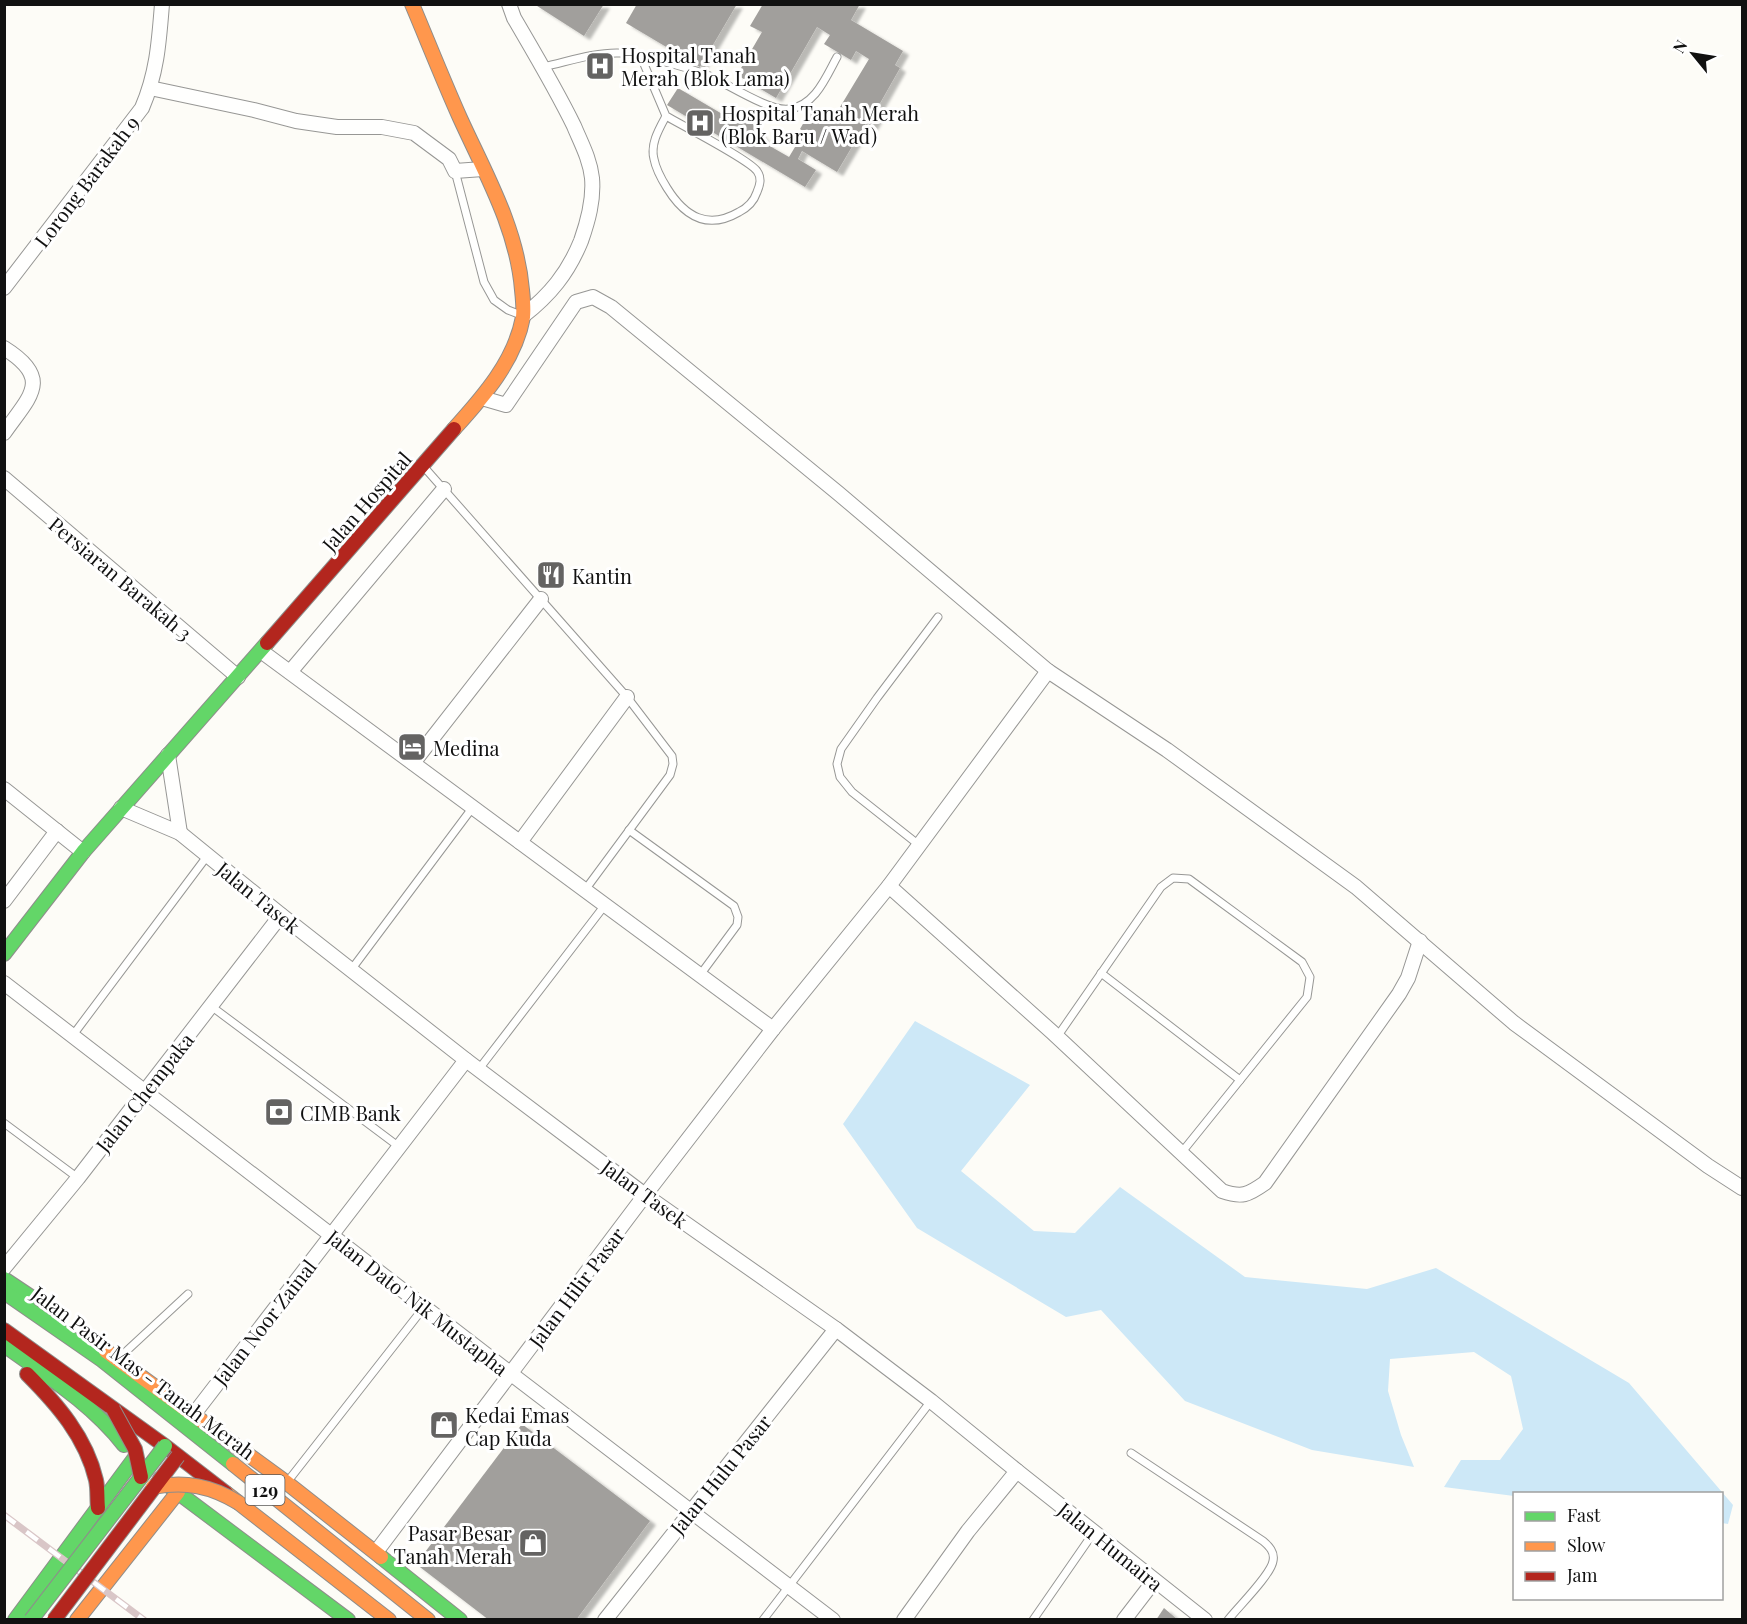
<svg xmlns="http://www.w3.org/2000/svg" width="1747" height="1624" font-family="'Playfair Display',serif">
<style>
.water{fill:#cde8f7}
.building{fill:#a19f9c;filter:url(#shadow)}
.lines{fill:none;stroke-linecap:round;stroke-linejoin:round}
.lane-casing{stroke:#979795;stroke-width:9}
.street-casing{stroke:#979795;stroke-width:16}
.fast-casing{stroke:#8e8d8b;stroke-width:16}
.slow-casing{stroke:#8e8d8b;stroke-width:16}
.jam-casing{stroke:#8e8d8b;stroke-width:16}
.lane{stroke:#fffffe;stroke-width:7}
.street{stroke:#fffffe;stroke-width:14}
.fast{stroke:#63d668;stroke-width:14}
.slow{stroke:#ff974d;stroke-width:14}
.jam{stroke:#b3261e;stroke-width:14}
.rail-casing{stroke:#d9c6c7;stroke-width:7}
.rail{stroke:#fff;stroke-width:4.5;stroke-dasharray:14;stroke-linecap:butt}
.fast-bridge-casing{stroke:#8e8d8b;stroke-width:16;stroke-linecap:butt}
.slow-bridge-casing{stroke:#8e8d8b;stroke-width:16;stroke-linecap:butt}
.jam-bridge-casing{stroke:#8e8d8b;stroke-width:16;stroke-linecap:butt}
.fast-bridge{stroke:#63d668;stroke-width:14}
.slow-bridge{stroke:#ff974d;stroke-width:14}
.jam-bridge{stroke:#b3261e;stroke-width:14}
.labels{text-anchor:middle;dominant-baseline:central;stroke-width:6;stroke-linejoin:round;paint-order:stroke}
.shield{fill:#fff;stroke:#585858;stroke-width:1.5}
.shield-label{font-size:18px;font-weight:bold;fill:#111}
.poi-label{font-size:20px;fill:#111;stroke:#fff;text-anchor:start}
.street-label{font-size:20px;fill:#111;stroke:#fff}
</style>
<defs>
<filter id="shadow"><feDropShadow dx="6" dy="4" stdDeviation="1.5" flood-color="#0004"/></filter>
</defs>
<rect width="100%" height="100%" fill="#fdfcf7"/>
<polygon class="water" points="915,1021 1030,1085 961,1171 1034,1231 1075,1233 1120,1187 1245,1277 1367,1289 1436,1268 1629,1383 1733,1505 1728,1524 1722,1523 1722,1494 1514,1494 1514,1496 1444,1487 1461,1460 1500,1460 1523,1429 1511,1376 1474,1352 1390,1359 1388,1391 1401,1435 1414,1467 1312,1450 1185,1401 1101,1310 1066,1317 917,1228 843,1124"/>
<g class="building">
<polygon points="534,4 604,4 584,36"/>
<polygon points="637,4 737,4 700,67 626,23"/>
<polygon points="763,4 860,4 851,20 903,51 895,65 900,68 879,105 882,107 872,126 866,123 837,172 802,151 798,159 816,170 805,187 667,105 678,88 729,118 732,112 753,124 768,145 789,157 804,132 800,129 811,110 831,122 869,59 856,51 851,60 824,44 830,35 817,27 776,98 737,75 762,32 750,26"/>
<polygon points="522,1424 650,1521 576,1620 489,1620 416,1564"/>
<polygon points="1164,1608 1178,1620 1156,1620"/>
</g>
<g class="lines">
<g class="lane-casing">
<g id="lane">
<path d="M641,57L666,116C659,129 650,144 654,159C656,170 662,180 667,188C685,217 708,230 739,212C747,208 754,201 757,192C760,185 762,178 757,171C748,159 683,126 666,116"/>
<path d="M543,67C567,62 594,52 620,53C640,54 685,67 705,74C725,82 769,112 789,109C815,106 826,77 837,57"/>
<polyline points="455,171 484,282 494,300 508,310 521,315"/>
<polyline points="424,467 627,697 672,756 673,764 670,775 585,890"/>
<polyline points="629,830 734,906 738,917 737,925 700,975"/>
<polyline points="919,845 852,792 840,777 837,764 841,749 877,698 938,617"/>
<polyline points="351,970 473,807"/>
<polyline points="1101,973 1240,1080"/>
<polyline points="211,1006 398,1146"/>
<polyline points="73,1035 208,855"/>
<polyline points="1057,1037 1161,887 1173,878 1189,879 1302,962 1310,977 1307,997 1182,1152"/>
<polyline points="479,1069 605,905"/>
<polyline points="4,1123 78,1178"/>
<polyline points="120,1357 188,1294"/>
<path d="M1131,1453L1263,1541C1269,1546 1275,1552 1273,1561C1271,1575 1238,1607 1228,1620"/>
<polyline points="288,1481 425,1306"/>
<polyline points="763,1620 931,1401"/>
<polyline points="1033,1620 1094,1532"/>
</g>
</g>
<g class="street-casing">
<g id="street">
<path d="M509,4L514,18C535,54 556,89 574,126C581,143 590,159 592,178C594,200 588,221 581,241C568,273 550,295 523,316"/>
<polyline points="150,88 254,110 296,121 337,127 382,127 414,133 449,159 455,171 483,169"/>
<path d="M4,288L142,108C157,73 159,42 162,4"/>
<path d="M4,348C54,379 29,397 4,433"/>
<polyline points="482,398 506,405 576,302 593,297 611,307 838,493 1048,671 1167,750 1356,887 1514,1023 1708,1166 1742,1188"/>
<polyline points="4,478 238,677"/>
<polyline points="261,651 773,1029"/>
<polyline points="290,672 444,489"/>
<polyline points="168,755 180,833"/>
<polyline points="413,763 541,599"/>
<polyline points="4,789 83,852"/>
<polyline points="121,808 180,833 281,915 466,1060 645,1195 836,1329 931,1401 1017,1471 968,1531 904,1620"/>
<polyline points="520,842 627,697"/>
<path d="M889,886L1052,1032L1222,1191C1242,1198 1248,1195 1265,1183L1399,994L1408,978L1420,941"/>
<polyline points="4,901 57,831"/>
<polyline points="4,983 510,1373 833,1620"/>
<polyline points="4,1268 78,1178 281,915"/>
<polyline points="194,1414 466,1060"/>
<polyline points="1017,1471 1205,1620"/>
<polyline points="376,1552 645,1195 773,1029 889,886 1048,671"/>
<polyline points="605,1620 836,1329"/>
<polyline points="1124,1620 1154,1581"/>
</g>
</g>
<g class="fast-casing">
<g id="fast">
<polyline points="4,954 83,852 267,643"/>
<polyline points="4,1279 31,1297"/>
<polyline points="4,1292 102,1360 233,1464"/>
<path d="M4,1345C47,1376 91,1403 124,1445"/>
<polyline points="160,1479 348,1620"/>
<polyline points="381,1557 460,1620"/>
<polyline points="15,1620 134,1459"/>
</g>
</g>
<g class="slow-casing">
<g id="slow">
<path d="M412,4C428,42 443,80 460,118C485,173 517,228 522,290C523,299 524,308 523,317C515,361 483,397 454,429"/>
<polyline points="106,1351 287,1483 381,1557"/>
<polyline points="233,1464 428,1620"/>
<polyline points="226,1493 389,1620"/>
<polyline points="77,1620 178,1492"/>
</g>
</g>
<g class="jam-casing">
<g id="jam">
<polyline points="267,643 454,429"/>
<polyline points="4,1330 165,1446 226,1493"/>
<path d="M27,1374C57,1404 86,1437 96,1480C98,1489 97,1499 98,1508"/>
</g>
</g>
<use href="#lane" class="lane"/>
<use href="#street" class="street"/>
<use href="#fast" class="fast"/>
<use href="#slow" class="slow"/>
<use href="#jam" class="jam"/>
<g class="rail-casing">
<polyline id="rail" points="4,1515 144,1620"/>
</g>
<use href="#rail" class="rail"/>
<g class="fast-bridge-casing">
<polyline id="fast-bridge" points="31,1620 165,1446"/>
</g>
<g class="slow-bridge-casing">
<path id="slow-bridge" d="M153,1487C186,1481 211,1486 239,1503"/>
</g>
<g class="jam-bridge-casing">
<g id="jam-bridge">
<polyline points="113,1409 135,1449 141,1477"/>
<polyline points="54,1620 178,1456"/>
</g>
</g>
<use href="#fast-bridge" class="fast-bridge"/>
<use href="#slow-bridge" class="slow-bridge"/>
<use href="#jam-bridge" class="jam-bridge"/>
</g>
<defs>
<g id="hospital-square" transform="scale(1.5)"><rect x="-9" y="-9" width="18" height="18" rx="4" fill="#646362" stroke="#fff"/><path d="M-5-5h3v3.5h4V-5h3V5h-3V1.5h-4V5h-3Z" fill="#fff"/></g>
<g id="restaurant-square" transform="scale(1.5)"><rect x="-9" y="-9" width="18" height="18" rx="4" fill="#646362" stroke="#fff"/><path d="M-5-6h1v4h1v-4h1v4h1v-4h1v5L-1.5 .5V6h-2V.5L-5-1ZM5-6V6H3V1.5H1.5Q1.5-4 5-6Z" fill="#fff"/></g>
<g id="hotel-square" transform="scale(1.5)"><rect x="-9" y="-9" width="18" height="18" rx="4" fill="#646362" stroke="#fff"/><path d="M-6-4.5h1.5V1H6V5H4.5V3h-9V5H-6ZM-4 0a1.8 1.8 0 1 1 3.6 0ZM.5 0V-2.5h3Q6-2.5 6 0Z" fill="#fff"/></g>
<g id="bank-square" transform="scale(1.5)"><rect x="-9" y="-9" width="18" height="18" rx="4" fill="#646362" stroke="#fff"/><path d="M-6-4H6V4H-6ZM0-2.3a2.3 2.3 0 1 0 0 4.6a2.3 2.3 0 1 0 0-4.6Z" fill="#fff"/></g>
<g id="shop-square" transform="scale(1.5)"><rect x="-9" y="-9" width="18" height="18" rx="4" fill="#646362" stroke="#fff"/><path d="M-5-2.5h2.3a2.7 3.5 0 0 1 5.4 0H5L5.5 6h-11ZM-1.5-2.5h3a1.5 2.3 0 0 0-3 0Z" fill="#fff"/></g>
</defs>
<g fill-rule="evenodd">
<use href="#hospital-square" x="600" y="66"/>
<use href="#hospital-square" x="700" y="123"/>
<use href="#restaurant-square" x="551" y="575"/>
<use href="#hotel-square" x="412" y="747"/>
<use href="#bank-square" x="279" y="1112"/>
<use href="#shop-square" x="444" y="1425"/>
<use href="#shop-square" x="533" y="1543"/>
</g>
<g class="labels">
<rect class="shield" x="245.5" y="1475" width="39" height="30" rx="4.5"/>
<g class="shield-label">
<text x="265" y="1490">129</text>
</g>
<g class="poi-label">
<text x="621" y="54">Hospital Tanah<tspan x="621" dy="23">Merah (Blok Lama)</tspan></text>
<text x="721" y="112">Hospital Tanah Merah<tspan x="721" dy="23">(Blok Baru / Wad)</tspan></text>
<text x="572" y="575">Kantin</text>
<text x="433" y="747">Medina</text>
<text x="300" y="1112">CIMB Bank</text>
<text x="465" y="1414">Kedai Emas<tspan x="465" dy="23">Cap Kuda</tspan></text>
<text x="512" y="1532" text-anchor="end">Pasar Besar<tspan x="512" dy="23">Tanah Merah</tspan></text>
</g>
<g class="street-label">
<text transform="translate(86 181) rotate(-53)">Lorong Barakah 9</text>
<text transform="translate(366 501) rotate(-49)">Jalan Hospital</text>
<text transform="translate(121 578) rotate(40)">Persiaran Barakah 3</text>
<text transform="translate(259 897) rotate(39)">Jalan Tasek</text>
<text transform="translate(144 1092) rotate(-52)">Jalan Chempaka</text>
<text transform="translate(645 1193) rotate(36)">Jalan Tasek</text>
<text transform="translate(576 1287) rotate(-53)">Jalan Hilir Pasar</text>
<text transform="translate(418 1302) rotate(38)">Jalan Dato' Nik Mustapha</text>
<text transform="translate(264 1322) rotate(-52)">Jalan Noor Zainal</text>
<text transform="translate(144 1372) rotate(37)">Jalan Pasir Mas - Tanah Merah</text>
<text transform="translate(720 1474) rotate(-51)">Jalan Hulu Pasar</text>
<text transform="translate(1111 1546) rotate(39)">Jalan Humaira</text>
</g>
</g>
<rect width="1747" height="1624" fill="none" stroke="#111111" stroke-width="12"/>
<rect x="1513" y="1492" width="210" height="108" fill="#ffffff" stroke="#a0a0a0" stroke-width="1.5"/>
<rect x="1525" y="1512" width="30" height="9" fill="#63d668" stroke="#a0a0a0" stroke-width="1.5"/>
<text x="1567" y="1522" font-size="18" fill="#111111">Fast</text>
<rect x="1525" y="1542" width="30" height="9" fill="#ff974d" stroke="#a0a0a0" stroke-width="1.5"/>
<text x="1567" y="1552" font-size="18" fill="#111111">Slow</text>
<rect x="1525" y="1572" width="30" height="9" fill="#b3261e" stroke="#a0a0a0" stroke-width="1.5"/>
<text x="1567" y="1582" font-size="18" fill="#111111">Jam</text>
<g transform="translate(1693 54) rotate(300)" stroke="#ffffff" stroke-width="4.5" paint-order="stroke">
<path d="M0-4.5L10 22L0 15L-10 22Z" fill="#111111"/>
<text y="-9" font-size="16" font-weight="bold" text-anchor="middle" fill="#111111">N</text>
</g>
</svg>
